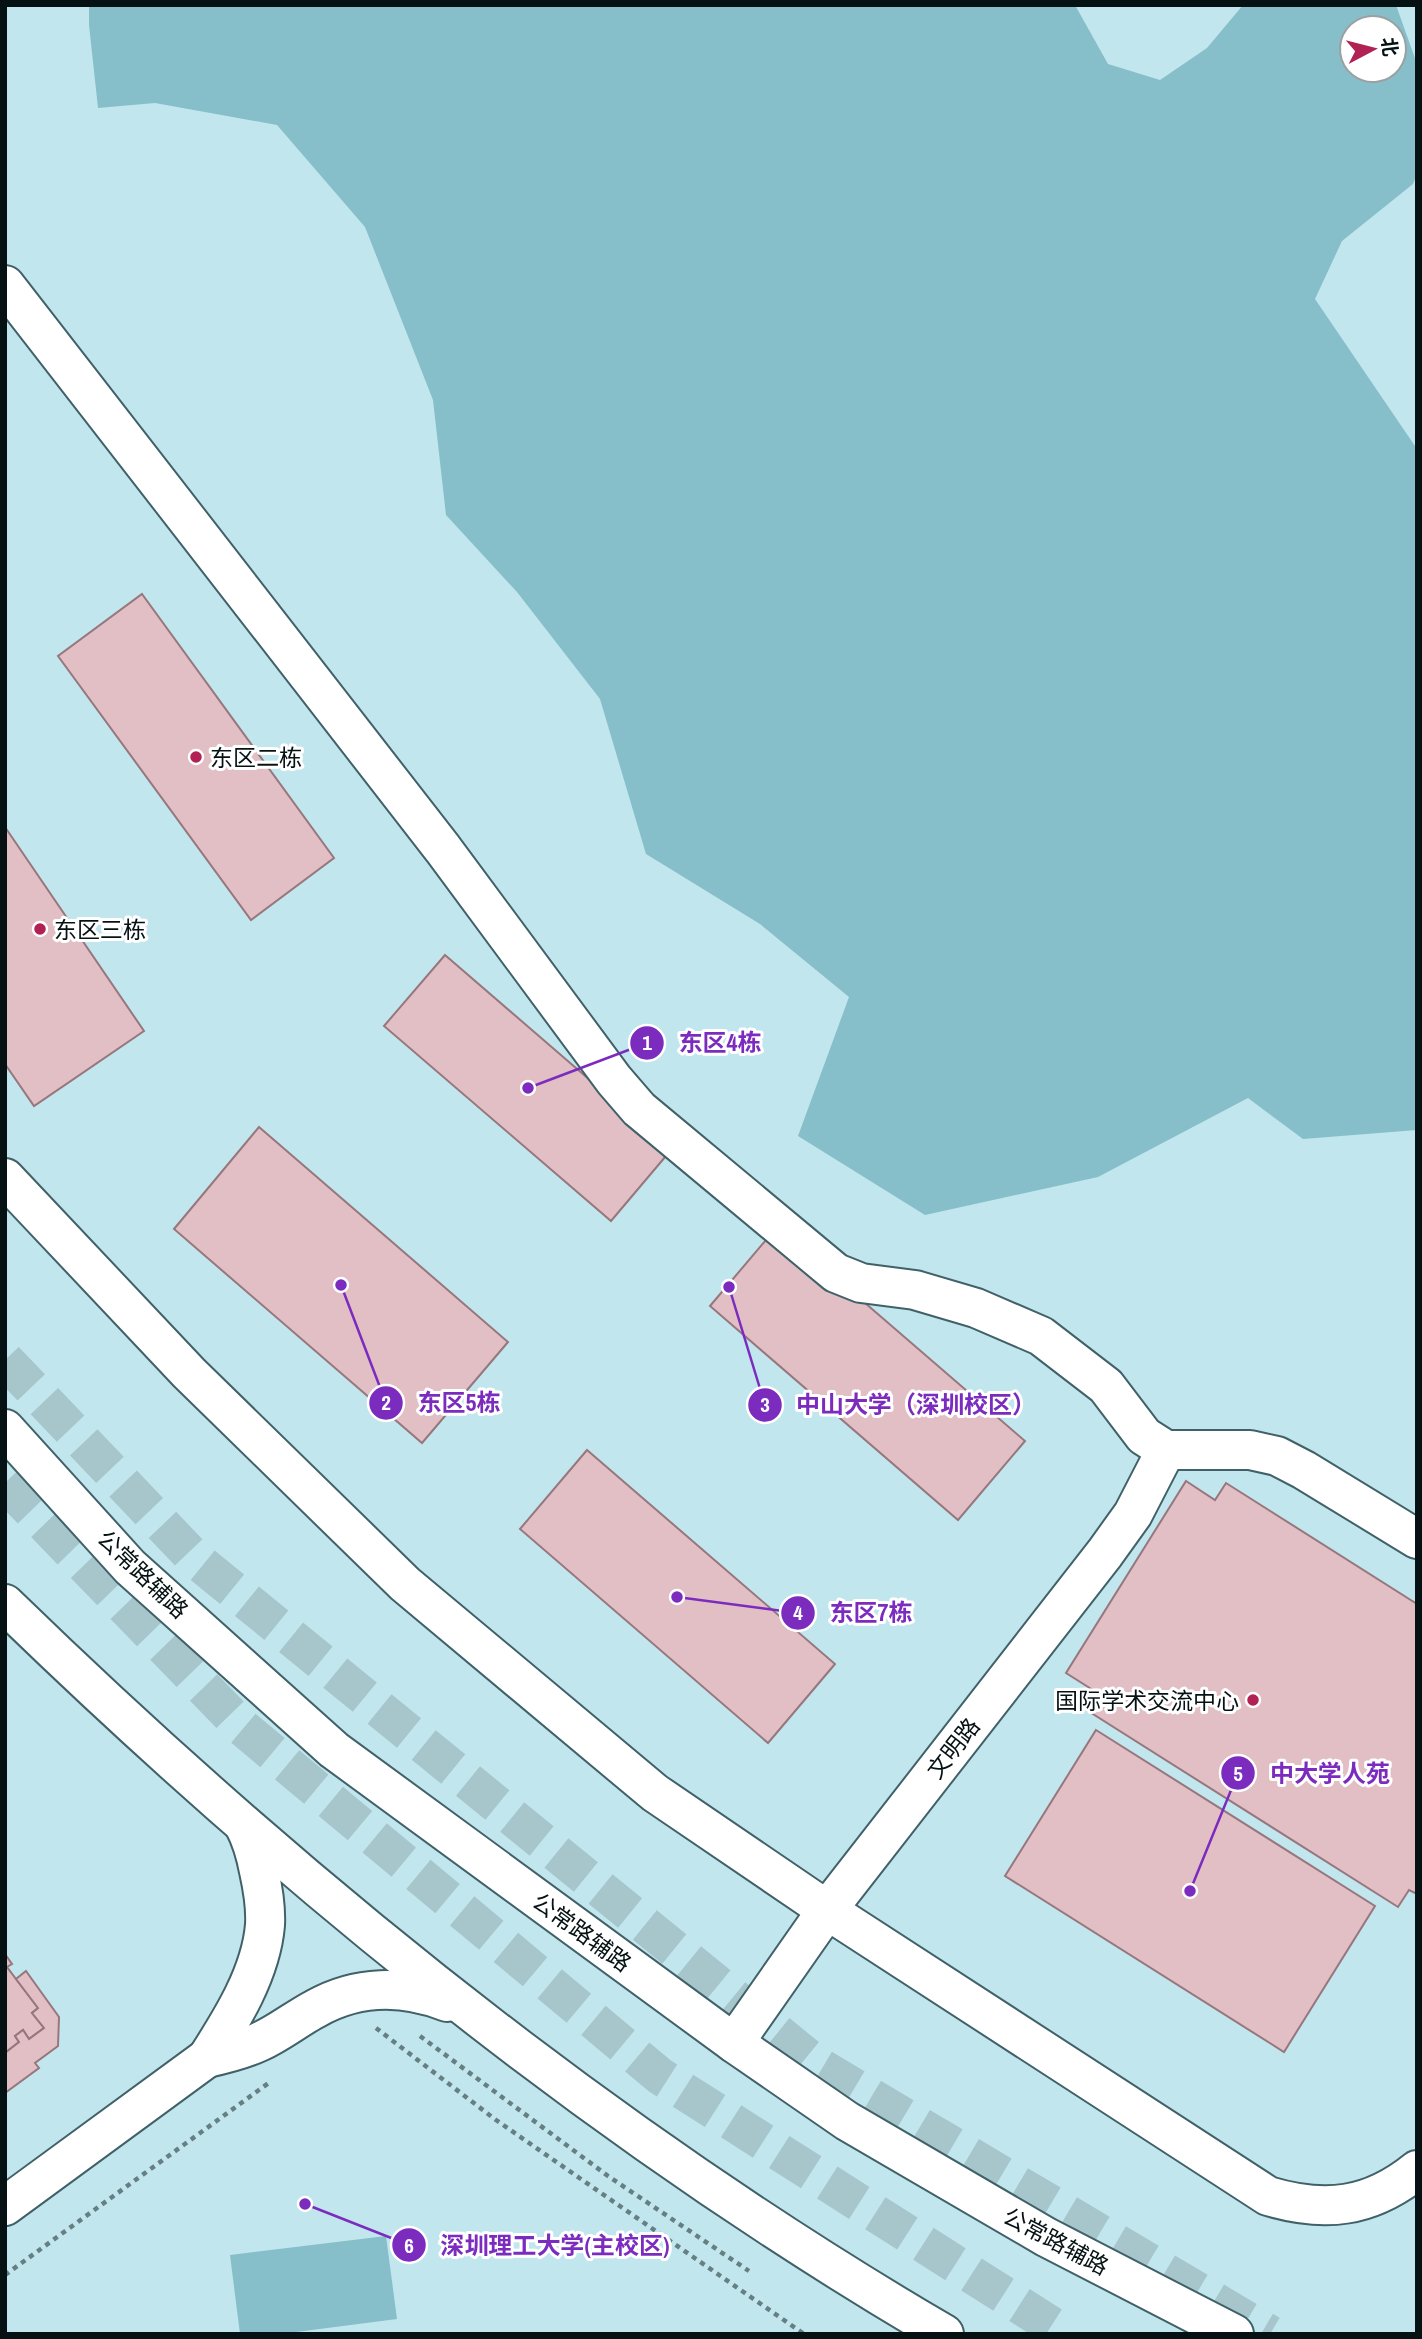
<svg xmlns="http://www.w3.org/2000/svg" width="1422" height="2339" font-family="'Archivo Narrow','Noto Sans SC',sans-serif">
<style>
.green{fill:#86bfca;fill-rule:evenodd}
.building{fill:#e1bfc5;stroke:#96777d;stroke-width:2}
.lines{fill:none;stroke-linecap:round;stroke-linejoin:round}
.highway-tunnel{stroke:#a6c6cc;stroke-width:38;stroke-dasharray:38 19;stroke-linecap:butt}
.minor-casing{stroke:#416168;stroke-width:42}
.major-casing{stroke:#416168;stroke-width:42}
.path{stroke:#667f83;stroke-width:4.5;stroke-dasharray:5 5;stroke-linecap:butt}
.minor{stroke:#fff;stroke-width:38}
.major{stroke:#fff;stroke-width:38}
.poi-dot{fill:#b12153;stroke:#fff;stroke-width:2.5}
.labels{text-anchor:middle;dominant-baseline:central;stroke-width:6;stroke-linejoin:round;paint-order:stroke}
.poi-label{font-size:23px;fill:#051113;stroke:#fff;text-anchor:start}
.street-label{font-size:23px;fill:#051113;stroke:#fff}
.leader{fill:none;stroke:#7b2cbf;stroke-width:2.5}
.callout-dot{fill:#7b2cbf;stroke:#fff;stroke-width:2.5}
.mark-label{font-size:21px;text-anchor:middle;font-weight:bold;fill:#fff}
.callout-label{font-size:24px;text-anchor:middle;font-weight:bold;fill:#7b2cbf;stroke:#fff;stroke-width:6;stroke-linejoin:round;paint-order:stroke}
</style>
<rect width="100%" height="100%" fill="#c2e6ed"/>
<g class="green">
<path d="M89,5H1075L1108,64L1160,80L1207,48L1243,5H1396L1417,64V174L1413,184L1342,241L1315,299L1417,449V1130L1303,1139L1248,1098L1098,1177L925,1215L798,1136L849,997L760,924L646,854L600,699L517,592L446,515L433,400L365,227L277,125L155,103L98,108L89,25ZM1352,28H1394V70H1352Z"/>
<polygon points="386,2236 397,2319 281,2334 240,2334 230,2255"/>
</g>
<g class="building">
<polygon points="142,594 334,858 251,920 58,656"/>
<polygon points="5,827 144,1031 34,1106 5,1064"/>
<polygon points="445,955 671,1150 611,1221 384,1026"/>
<polygon points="259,1127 508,1342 422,1443 174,1229"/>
<polygon points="777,1227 1025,1441 958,1520 710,1306"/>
<polygon points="587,1450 835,1664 768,1743 520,1529"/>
<polygon points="1186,1481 1215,1500 1226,1483 1417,1604 1417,1894 1409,1890 1398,1907 1085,1709 1096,1692 1066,1673"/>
<polygon points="1096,1730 1375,1906 1284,2052 1005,1876"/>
<polygon points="5,1954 12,1964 7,1967 38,2008 32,2013 44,2028 29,2039 23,2030 15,2036 19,2042 5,2053"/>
<polygon points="26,1971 59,2017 58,2046 35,2063 39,2068 5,2093 5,2053 19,2042 15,2036 23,2030 29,2039 44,2028 32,2013 38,2008 16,1979"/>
</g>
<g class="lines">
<g class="highway-tunnel">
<polyline points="5,1360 195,1559 817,2065 1270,2334"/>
<polyline points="5,1483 243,1728 660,2076 1065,2334"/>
</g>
<g class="minor-casing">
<g id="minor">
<polyline points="5,285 443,849 614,1080 639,1109 836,1273 861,1283 915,1290 976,1308 1041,1336 1106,1386 1144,1436 1166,1450 1250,1450 1277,1456 1304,1470 1417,1539"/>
<path d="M5,1178L189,1373L405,1584L655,1793L827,1910L1268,2196C1325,2213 1370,2208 1417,2170"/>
<polyline points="734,2043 827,1910 1105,1553 1133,1514 1166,1450"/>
<polyline points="5,2206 207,2058"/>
</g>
</g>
<g class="major-casing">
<g id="major">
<polyline points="5,1429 130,1567 334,1750 734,2043 847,2121 1046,2237 1234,2334"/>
<path d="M5,1604C290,1881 600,2133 944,2334"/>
<path d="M207,2058C225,2054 242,2050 259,2042C279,2033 296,2019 315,2009C357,1985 403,1985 447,2002"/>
<path d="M207,2058C232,2019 261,1973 265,1925C266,1907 263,1889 259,1871C256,1855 252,1840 244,1825"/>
</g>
</g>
<g class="path">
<polyline points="376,2028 496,2120 804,2334"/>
<polyline points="420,2036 608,2176 749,2271"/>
<polyline points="5,2275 270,2082"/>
</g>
<use href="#minor" class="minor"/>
<use href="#major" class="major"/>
</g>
<g class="poi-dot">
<circle cx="196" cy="757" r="7"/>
<circle cx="40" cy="929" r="7"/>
<circle cx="1253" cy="1700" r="7"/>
</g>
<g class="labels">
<g class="poi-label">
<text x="210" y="757">东区二栋</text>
<text x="54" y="929">东区三栋</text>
<text x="1239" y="1700" text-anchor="end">国际学术交流中心</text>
</g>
<g class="street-label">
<text transform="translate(143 1574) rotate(44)">公常路辅路</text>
<text transform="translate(953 1748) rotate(-52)">文明路</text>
<text transform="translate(582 1932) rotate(36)">公常路辅路</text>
<text transform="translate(1056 2241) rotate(28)">公常路辅路</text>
</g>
</g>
<path class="leader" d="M528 1088L647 1043M341 1285L386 1403M729 1287L765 1405M677 1597L798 1613M1190 1891L1238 1773M305 2204L409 2245"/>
<g class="callout-dot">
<circle cx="528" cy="1088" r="7"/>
<circle cx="341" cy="1285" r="7"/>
<circle cx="729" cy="1287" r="7"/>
<circle cx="677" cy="1597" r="7"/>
<circle cx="1190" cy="1891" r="7"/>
<circle cx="305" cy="2204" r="7"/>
<circle cx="647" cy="1043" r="18"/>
<circle cx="386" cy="1403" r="18"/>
<circle cx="765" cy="1405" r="18"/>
<circle cx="798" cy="1613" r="18"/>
<circle cx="1238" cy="1773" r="18"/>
<circle cx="409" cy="2245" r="18"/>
</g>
<g class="mark-label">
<text x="647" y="1050">1</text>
<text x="386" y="1410">2</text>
<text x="765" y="1412">3</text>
<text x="798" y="1620">4</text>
<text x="1238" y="1781">5</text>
<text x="409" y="2253">6</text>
</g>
<g class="callout-label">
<text x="720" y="1051">东区4栋</text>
<text x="459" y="1411">东区5栋</text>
<text x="916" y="1413">中山大学（深圳校区）</text>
<text x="871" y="1621">东区7栋</text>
<text x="1330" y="1782">中大学人苑</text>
<text x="555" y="2254">深圳理工大学(主校区)</text>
</g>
<rect width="1422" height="2339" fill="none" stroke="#051113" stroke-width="14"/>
<g transform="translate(1373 49) rotate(83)"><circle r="33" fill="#ffffff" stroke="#9ba0a1" stroke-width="2"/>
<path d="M0-5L12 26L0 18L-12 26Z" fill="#b12153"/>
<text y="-10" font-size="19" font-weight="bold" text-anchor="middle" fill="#051113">北</text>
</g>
</svg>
